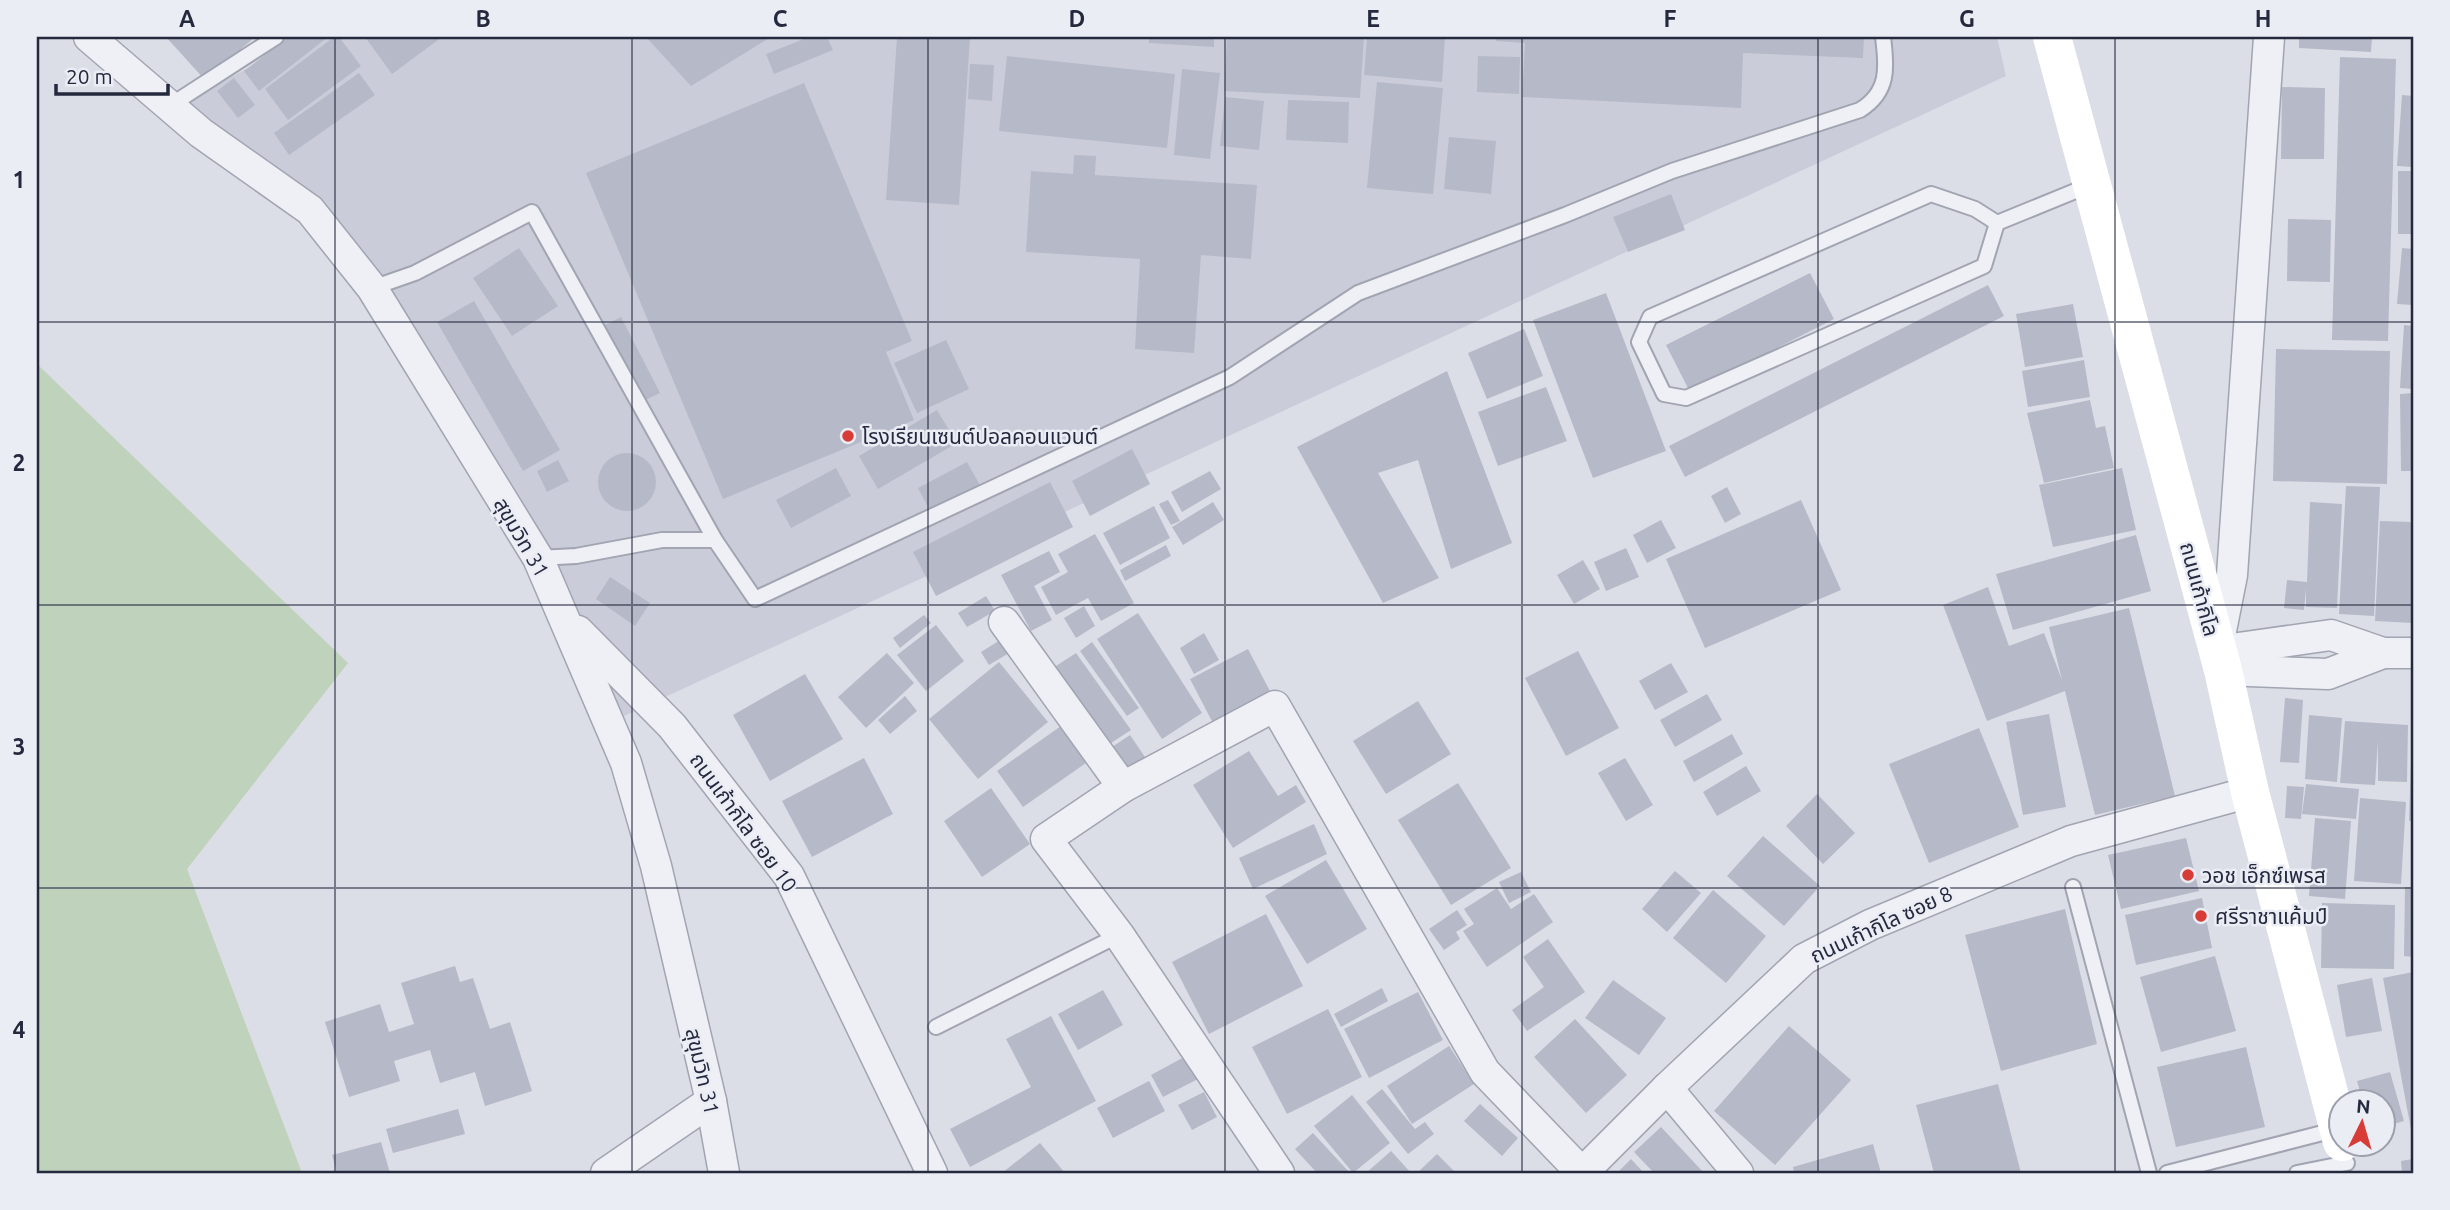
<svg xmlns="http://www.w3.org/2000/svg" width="2450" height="1210" font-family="Ubuntu,'Noto Sans Thai',sans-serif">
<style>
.built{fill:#cacdd9}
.green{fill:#bed2bc}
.building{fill:#b6b9c7}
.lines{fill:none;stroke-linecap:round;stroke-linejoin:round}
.lane-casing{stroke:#a1a4b1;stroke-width:18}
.street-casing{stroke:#a1a4b1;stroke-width:33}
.lane{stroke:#eff0f5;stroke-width:14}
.street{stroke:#eff0f5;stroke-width:30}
.secondary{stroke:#fff;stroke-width:38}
.grid{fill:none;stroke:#25293e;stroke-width:2;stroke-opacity:0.55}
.poi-dot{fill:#d73c36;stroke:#ebedf5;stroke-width:2.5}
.labels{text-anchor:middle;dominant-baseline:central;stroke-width:5;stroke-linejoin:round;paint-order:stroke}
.poi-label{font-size:21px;fill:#25293e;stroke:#ebedf5;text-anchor:start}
.street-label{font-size:21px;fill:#25293e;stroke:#ebedf5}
.neatline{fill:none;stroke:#25293e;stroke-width:2.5}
.grid-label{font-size:23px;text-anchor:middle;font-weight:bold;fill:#25293e}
</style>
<rect width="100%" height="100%" fill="#dcdee7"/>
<polygon class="built" points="304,37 1997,37 2006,76 607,724 597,684 395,317 184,103"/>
<polygon class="green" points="37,364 348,663 187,869 302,1173 37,1173"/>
<g class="building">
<polygon points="166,37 255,37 205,80"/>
<polygon points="288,37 328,37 259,91 244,71"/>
<polygon points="334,37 339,37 361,66 288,120 265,89"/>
<polygon points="365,37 442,37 392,74"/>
<polygon points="646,37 771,37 691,86"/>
<polygon points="809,37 827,37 833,50 774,74 766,54"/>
<polygon points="897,37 970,37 959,205 886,200"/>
<polygon points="1149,37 1214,37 1214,47 1149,43"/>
<polygon points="1227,37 1364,37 1360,98 1224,91"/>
<polygon points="1367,37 1445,37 1442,82 1364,75"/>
<polygon points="1496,37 1864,37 1863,58 1743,53 1741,108 1522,97 1525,43 1496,41"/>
<polygon points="2299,37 2372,37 2371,52 2299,48"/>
<polygon points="1007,56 1175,74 1167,148 999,131"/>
<polygon points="1478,56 1520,57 1519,94 1477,92"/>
<polygon points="2340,57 2396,59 2388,341 2332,340"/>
<polygon points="970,64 994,65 992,101 968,99"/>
<polygon points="1182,69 1220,73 1210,159 1174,155"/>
<polygon points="359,73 375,95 289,155 274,133"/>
<polygon points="234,78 255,105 238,118 217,91"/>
<polygon points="1377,82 1443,88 1433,194 1367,188"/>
<polygon points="804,83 912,341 886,352 914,420 723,499 586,173"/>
<polygon points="2282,87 2325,88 2324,159 2281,159"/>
<polygon points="2402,95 2413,96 2413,167 2397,166"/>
<polygon points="1225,97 1264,101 1259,150 1220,146"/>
<polygon points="1288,100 1349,102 1348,143 1286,140"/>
<polygon points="1449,137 1496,141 1491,194 1444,189"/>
<polygon points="1074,155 1096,156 1095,175 1257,185 1251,259 1201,255 1194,353 1135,349 1140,259 1026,252 1031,171 1073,174"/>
<rect x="2398" y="171" width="15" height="63"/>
<polygon points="1671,194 1685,230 1628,252 1613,217"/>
<polygon points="2288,219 2331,220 2330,282 2287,281"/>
<polygon points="519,248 558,306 512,336 473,278"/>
<polygon points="2402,248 2413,249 2413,305 2397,304"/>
<polygon points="1810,273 1834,319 1690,392 1666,345"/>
<polygon points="1988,285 2004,316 1685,477 1669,446"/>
<polygon points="1606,293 1666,451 1593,478 1533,320"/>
<polygon points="474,301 560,450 523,471 437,322"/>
<polygon points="2073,304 2083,357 2025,367 2016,314"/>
<polygon points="621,317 660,393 633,406 594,331"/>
<polygon points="2404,325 2413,326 2413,389 2400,388"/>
<polygon points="1524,329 1543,376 1487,399 1468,353"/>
<polygon points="946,340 969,389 917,413 894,363"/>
<polygon points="2276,349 2390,351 2387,484 2273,481"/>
<polygon points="2084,360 2090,397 2028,407 2022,371"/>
<polygon points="1447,371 1512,543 1451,569 1418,460 1378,473 1439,578 1383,603 1297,447"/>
<polygon points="1546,387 1567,441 1498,466 1478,412"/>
<polygon points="2413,393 2413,471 2401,471 2400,394"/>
<polygon points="2090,400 2096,428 2105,426 2114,468 2044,483 2027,413"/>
<polygon points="937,410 957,443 878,489 859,456"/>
<polygon points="1132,449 1150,484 1090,516 1072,481"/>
<circle cx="627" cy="482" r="29"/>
<polygon points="558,460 569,481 547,492 537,471"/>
<polygon points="967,462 981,487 931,513 918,488"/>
<polygon points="836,468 851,496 791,528 776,500"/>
<polygon points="2122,468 2136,530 2053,547 2039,485"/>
<polygon points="1210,471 1221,489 1182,512 1171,492"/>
<polygon points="1050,482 1073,527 936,596 913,552"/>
<polygon points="2346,486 2380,487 2374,616 2339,614"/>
<polygon points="1727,487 1741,514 1725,523 1711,496"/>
<polygon points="1168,500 1180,521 1171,525 1159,504"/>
<polygon points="1801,500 1841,590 1705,648 1666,559"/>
<polygon points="1213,502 1224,520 1183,545 1172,527"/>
<polygon points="2310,502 2342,504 2337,608 2306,607 2306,589 2304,610 2284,608 2287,580 2307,582"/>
<polygon points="1154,506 1170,538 1120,565 1103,533"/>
<polygon points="1661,520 1676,548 1647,563 1633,535"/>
<polygon points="2380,521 2413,522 2413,623 2375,621"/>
<polygon points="1095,534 1134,603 1101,621 1088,598 1056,615 1041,587 1068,572 1058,554"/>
<polygon points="2136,535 2151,591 2013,630 1996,574"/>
<polygon points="1166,545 1171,556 1125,581 1120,570"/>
<polygon points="1626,548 1639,577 1606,591 1594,562"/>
<polygon points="1049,551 1060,572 1034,586 1052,620 1031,631 1001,575"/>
<polygon points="1583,560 1600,589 1574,604 1557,575"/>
<polygon points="610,577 650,603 635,626 596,599"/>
<polygon points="1988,587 2009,646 2044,633 2062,680 2049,627 2129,608 2175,796 2095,815 2065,691 1987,721 1943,605"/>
<polygon points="986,596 995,611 967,627 958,613"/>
<polygon points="1084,606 1095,626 1076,638 1064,618"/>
<polygon points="1138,613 1202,713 1162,739 1097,639"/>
<polygon points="924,615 931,623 900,648 893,638"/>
<polygon points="936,625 964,661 926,691 897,655"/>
<polygon points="1204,633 1219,660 1194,674 1180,648"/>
<polygon points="1005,637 1014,650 989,665 981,652"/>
<polygon points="1092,642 1139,708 1127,716 1080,651"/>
<polygon points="1248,649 1272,695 1214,725 1190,679"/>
<polygon points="1578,651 1619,728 1566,756 1525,678"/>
<polygon points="887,653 914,683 866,728 838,697"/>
<polygon points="1076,653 1131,730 1108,745 1053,668"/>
<polygon points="999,662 1048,722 978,779 929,719"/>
<polygon points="1671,663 1688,692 1655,710 1639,681"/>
<polygon points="805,674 843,739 770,781 733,715"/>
<polygon points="1707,694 1722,720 1675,747 1660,720"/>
<polygon points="905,696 917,711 890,734 878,720"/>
<polygon points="2285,698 2303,700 2299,763 2280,762"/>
<polygon points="1418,701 1451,754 1386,794 1353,741"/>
<polygon points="2049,714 2066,807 2023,815 2006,722"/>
<polygon points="2309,715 2342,718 2337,782 2305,779"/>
<polygon points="2345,721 2408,725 2407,782 2378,781 2378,741 2375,785 2340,783"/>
<polygon points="1061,726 1086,763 1023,807 997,771"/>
<polygon points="1979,728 2019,827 1929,863 1889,764"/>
<polygon points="1732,734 1743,754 1694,782 1683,761"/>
<polygon points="1130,735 1147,760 1126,775 1109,749"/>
<polygon points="1249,751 1278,796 1296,785 1306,802 1233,848 1193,785"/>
<polygon points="864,758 893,814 812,857 782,801"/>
<polygon points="1625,758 1653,805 1626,821 1598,773"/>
<polygon points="2411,760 2413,760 2413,821 2409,821"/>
<polygon points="1746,766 1761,791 1717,816 1703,792"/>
<polygon points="1458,783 1511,868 1451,905 1398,820"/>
<polygon points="2306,784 2359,789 2356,819 2302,814"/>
<polygon points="2287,786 2304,787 2301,819 2285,818"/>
<polygon points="991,788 1030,844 982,877 944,821"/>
<polygon points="1817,794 1855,833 1823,864 1786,826"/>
<polygon points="2360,798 2406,802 2401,884 2354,881"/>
<polygon points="2315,818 2351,821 2345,899 2309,896"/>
<polygon points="1314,824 1327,854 1253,889 1239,858"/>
<polygon points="1763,836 1820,886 1784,926 1727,876"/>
<polygon points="2186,838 2199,891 2121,909 2108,855"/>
<polygon points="1326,860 1367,929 1307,964 1265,896"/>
<polygon points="1675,871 1701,893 1667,932 1642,909"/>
<polygon points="1521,872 1531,892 1509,903 1499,882"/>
<polygon points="2405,887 2413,887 2413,957 2404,956"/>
<polygon points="1497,888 1511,909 1534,894 1553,922 1487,967 1463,931 1474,924 1464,909"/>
<polygon points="1713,890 1766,936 1726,983 1673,938"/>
<polygon points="2202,898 2212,948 2136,965 2125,915"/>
<polygon points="2322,903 2395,905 2394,969 2321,968"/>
<polygon points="2065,909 2097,1044 2001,1071 1965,935"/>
<polygon points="1457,910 1467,925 1456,932 1460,939 1444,950 1429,929"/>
<polygon points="1266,914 1303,986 1209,1034 1172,962"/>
<polygon points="1548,939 1585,992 1527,1031 1512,1010 1544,987 1523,957"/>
<polygon points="2215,956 2236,1031 2161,1052 2140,977"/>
<polygon points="455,966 460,982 473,978 490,1029 510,1022 532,1091 485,1106 475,1072 440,1083 430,1050 394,1061 400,1081 349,1097 325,1022 380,1004 389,1032 414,1024 401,983"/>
<polygon points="2413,972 2413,1135 2412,1135 2383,978"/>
<polygon points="2372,978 2382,1031 2346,1037 2337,985"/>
<polygon points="1613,980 1666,1018 1639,1055 1585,1018"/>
<polygon points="1382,988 1388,1001 1341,1027 1334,1014"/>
<polygon points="1103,990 1123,1025 1078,1050 1058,1014"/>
<polygon points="1418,992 1443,1040 1369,1078 1344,1029"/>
<polygon points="1328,1009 1362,1077 1287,1114 1252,1047"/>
<polygon points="1051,1016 1096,1101 970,1167 950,1129 1031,1087 1006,1039"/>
<polygon points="1575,1019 1627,1075 1586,1113 1534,1057"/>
<polygon points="1789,1026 1851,1080 1775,1165 1714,1111"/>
<polygon points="1449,1046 1474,1084 1412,1124 1387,1086"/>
<polygon points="2246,1047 2265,1127 2176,1147 2157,1067"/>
<polygon points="1186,1056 1198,1079 1163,1097 1151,1075"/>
<polygon points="2390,1072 2404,1121 2384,1127 2384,1102 2363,1102 2357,1081"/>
<polygon points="1149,1081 1165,1111 1113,1138 1097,1108"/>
<polygon points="1998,1084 2021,1173 1934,1173 1916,1105"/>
<polygon points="1382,1089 1415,1129 1425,1122 1434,1134 1408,1154 1366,1102"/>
<polygon points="1204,1092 1217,1117 1192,1130 1178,1105"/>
<polygon points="1352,1095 1390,1143 1353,1173 1314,1126"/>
<polygon points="1480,1104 1518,1138 1502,1156 1464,1121"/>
<polygon points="458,1109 465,1134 393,1153 386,1129"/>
<polygon points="1661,1127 1704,1173 1654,1173 1634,1152"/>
<polygon points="1313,1133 1350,1173 1317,1173 1295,1149"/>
<polygon points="381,1142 390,1173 337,1173 332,1155"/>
<polygon points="1040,1143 1065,1173 1002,1173"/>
<polygon points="1873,1144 1881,1173 1794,1173 1793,1167"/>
<polygon points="1391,1151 1411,1173 1366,1173"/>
<polygon points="1437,1154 1456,1173 1417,1173"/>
<polygon points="1631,1159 1644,1173 1617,1173"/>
<polygon points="2413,1159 2413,1173 2402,1173 2401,1161"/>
</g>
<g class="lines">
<g class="lane-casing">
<g id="lane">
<polyline points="171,105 276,37"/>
<polyline points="1997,223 1975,209 1931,194 1650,317 1639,342 1664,394 1686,398 1984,266 1997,223 2090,185"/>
<path d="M372,288L415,273L532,212L715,540L755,599L1230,377L1358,293L1565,215L1672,171L1860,110C1889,92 1887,68 1883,37"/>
<polyline points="538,558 576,556 662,540 715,540"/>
<polyline points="2073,887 2149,1173"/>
<polyline points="936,1027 1119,935"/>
<polyline points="2167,1173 2338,1129"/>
<polyline points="2297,1173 2347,1163"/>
</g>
</g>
<g class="street-casing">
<g id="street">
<polyline points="89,37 201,133 310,210 372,288 538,558 626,763 656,866 711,1101 724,1173"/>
<polyline points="2269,37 2232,575 2217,651 2331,635 2383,653 2413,653"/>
<polyline points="1004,622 1123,787"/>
<polyline points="578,631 672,726 789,876 932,1173"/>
<polyline points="2223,670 2328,674 2383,653"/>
<polyline points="1667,1088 1738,1173"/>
<polyline points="606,1173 711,1101"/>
<polyline points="1279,1173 1119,935 1046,839 1123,787 1275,706 1485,1072 1582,1173"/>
<polyline points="1582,1173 1667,1088 1804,959 1870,925 2071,841 2250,792"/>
</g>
</g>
<use href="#lane" class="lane"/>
<use href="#street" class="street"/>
<polyline class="secondary" points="2052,37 2223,670 2250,792 2342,1142"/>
</g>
<path class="grid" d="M335,37V1173M632,37V1173M928,37V1173M1225,37V1173M1522,37V1173M1818,37V1173M2115,37V1173M37,322H2413M37,605H2413M37,888H2413"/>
<g class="poi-dot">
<circle cx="848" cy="436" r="7"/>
<circle cx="2188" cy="875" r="7"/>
<circle cx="2201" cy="916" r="7"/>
</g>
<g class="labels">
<g class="poi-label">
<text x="862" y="436">โรงเรียนเซนต์ปอลคอนแวนต์</text>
<text x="2202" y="875">วอช เอ็กซ์เพรส</text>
<text x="2215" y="916">ศรีราชาแค้มป์</text>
</g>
<g class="street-label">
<text transform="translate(522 537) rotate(60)">สุขุมวิท 31</text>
<text transform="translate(2200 589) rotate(75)">ถนนเก้ากิโล</text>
<text transform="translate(744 822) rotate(54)">ถนนเก้ากิโล ซอย 10</text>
<text transform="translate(1881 924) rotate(-25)">ถนนเก้ากิโล ซอย 8</text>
<text transform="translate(703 1071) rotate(77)">สุขุมวิท 31</text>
</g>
</g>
<rect width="2450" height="1210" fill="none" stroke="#ebedf5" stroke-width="77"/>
<g transform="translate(2362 1123) rotate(5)"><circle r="33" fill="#ebedf5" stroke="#9c9fac" stroke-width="2"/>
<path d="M0-5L12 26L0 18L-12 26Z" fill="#d73c36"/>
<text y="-10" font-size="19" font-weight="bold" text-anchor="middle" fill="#25293e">N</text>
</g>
<path d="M56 84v10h112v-10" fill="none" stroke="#25293e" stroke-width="3.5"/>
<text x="66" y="84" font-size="21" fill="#25293e" stroke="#ebedf5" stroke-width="5" paint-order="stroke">20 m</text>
<rect x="38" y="38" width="2374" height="1134" class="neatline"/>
<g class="grid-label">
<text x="187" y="27">A</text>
<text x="483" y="27">B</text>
<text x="780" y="27">C</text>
<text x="1077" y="27">D</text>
<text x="1373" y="27">E</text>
<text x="1670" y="27">F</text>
<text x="1967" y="27">G</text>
<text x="2263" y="27">H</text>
<text x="19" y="188">1</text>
<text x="19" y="471">2</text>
<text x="19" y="755">3</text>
<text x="19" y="1038">4</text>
</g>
</svg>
